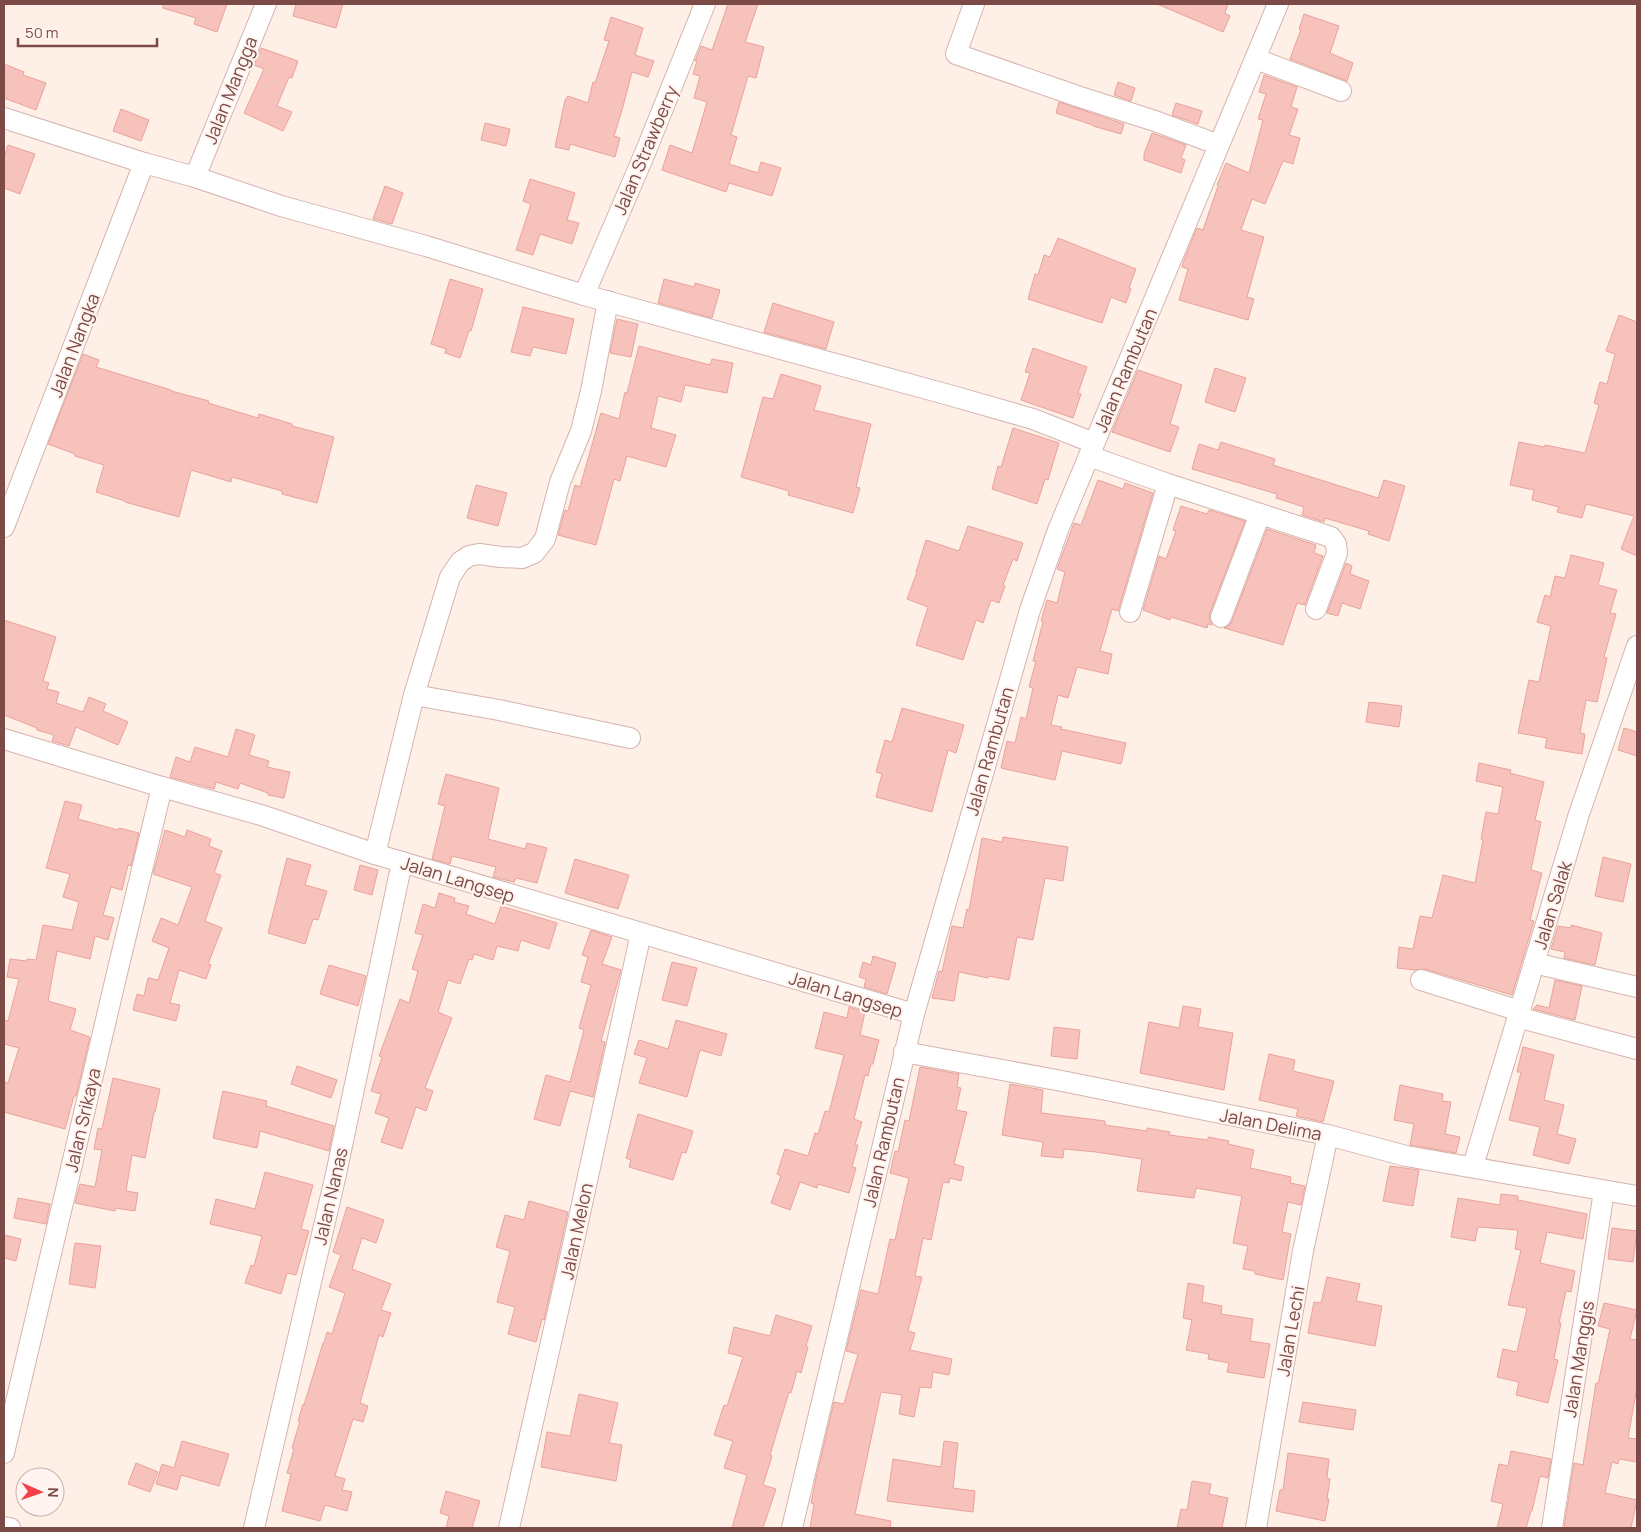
<svg xmlns="http://www.w3.org/2000/svg" width="1641" height="1532" font-family="Manrope,sans-serif">
<style>
.building{fill:#f7c2bb;stroke:#eba29a}
.lines{fill:none;stroke-linecap:round;stroke-linejoin:round}
.minor-casing{stroke:#d5b4ae;stroke-width:22}
.minor{stroke:#fff;stroke-width:20}
.labels{text-anchor:middle;dominant-baseline:central;stroke-width:4.5;stroke-linejoin:round;paint-order:stroke}
.street-label{font-size:18px;fill:#7c4b48;stroke:#fff4ef}
</style>
<rect width="100%" height="100%" fill="#feefe7"/>
<g class="building">
<polygon points="163,4 227,4 217,32 194,24 196,18 163,8"/>
<polygon points="296,4 343,4 336,28 293,16"/>
<polygon points="728,4 758,4 745,42 764,47 756,78 748,76 731,135 737,137 729,164 758,173 761,162 781,168 772,196 729,183 726,192 662,170 670,145 692,153 707,102 694,98 700,76 693,74 697,61 695,61 701,46 712,50"/>
<polygon points="1157,4 1228,4 1225,13 1230,16 1223,32"/>
<polygon points="1304,14 1339,26 1330,53 1353,63 1347,81 1290,59 1301,29 1299,29"/>
<polygon points="611,17 643,28 635,55 654,61 648,77 632,72 622,110 614,136 620,138 615,157 570,144 569,150 555,147 565,100 568,96 588,103 593,82 595,83 609,41 604,40"/>
<polygon points="261,48 298,61 292,78 289,77 277,106 292,112 283,131 244,113 264,69 254,65"/>
<polygon points="4,64 24,72 23,75 46,83 36,110 4,98"/>
<polygon points="1264,75 1297,87 1291,107 1298,109 1289,135 1300,138 1293,164 1283,161 1265,204 1252,199 1241,230 1264,237 1247,297 1254,299 1248,320 1179,300 1188,269 1182,267 1184,260 1197,228 1203,230 1218,186 1217,185 1226,163 1249,173 1263,120 1258,119 1266,94 1259,92"/>
<polygon points="1118,82 1135,88 1131,101 1114,95"/>
<polygon points="1059,102 1124,124 1121,134 1093,126 1093,125 1056,113"/>
<polygon points="1176,103 1202,111 1198,124 1172,115"/>
<polygon points="121,109 149,120 141,141 113,131"/>
<polygon points="485,123 510,129 506,146 481,140"/>
<polygon points="1152,133 1186,145 1181,158 1185,160 1181,173 1144,160 1144,154"/>
<polygon points="8,145 35,154 20,194 4,188 4,158"/>
<polygon points="530,179 575,193 567,220 579,223 572,244 540,234 533,255 516,250 531,204 523,201"/>
<polygon points="385,186 403,193 392,224 373,219"/>
<polygon points="1058,238 1136,269 1129,288 1131,289 1126,303 1111,297 1102,323 1028,299 1035,274 1038,275 1044,255 1050,257"/>
<polygon points="450,279 483,289 471,331 469,331 460,358 445,353 446,349 431,344"/>
<polygon points="664,279 694,287 695,283 720,290 712,318 658,303"/>
<polygon points="773,303 834,322 826,349 764,332"/>
<polygon points="523,307 574,319 566,354 533,347 530,356 511,352"/>
<polygon points="1619,315 1637,322 1637,556 1621,549 1634,516 1586,504 1582,518 1557,512 1559,507 1532,500 1534,490 1510,485 1519,442 1544,447 1545,445 1585,453 1599,405 1594,403 1600,382 1607,384 1615,354 1606,351"/>
<polygon points="617,319 638,324 631,357 610,353"/>
<polygon points="639,346 710,365 712,359 733,363 727,393 685,385 681,402 658,396 651,428 676,435 666,467 627,456 620,481 614,479 596,545 558,535 565,510 568,511 575,485 580,487 601,413 619,419 625,392 627,393"/>
<polygon points="1033,348 1087,367 1078,393 1081,394 1073,418 1021,400 1030,373 1025,372"/>
<polygon points="83,354 99,360 96,367 171,390 171,391 209,401 208,403 258,418 259,414 292,424 292,426 334,437 317,503 282,494 282,491 232,477 231,482 191,470 179,517 125,502 125,501 96,492 104,465 75,456 75,454 48,444"/>
<polygon points="1215,368 1246,378 1235,412 1205,402"/>
<polygon points="1138,370 1182,385 1170,424 1179,427 1170,452 1112,432"/>
<polygon points="781,374 821,386 814,410 871,424 856,487 860,488 853,513 788,495 789,491 741,477 763,397 773,399"/>
<polygon points="1013,428 1059,443 1048,480 1045,479 1037,504 992,489 998,466 1001,467"/>
<polygon points="1221,442 1275,459 1273,465 1378,498 1384,480 1405,486 1389,541 1368,534 1369,531 1325,518 1324,522 1302,515 1304,507 1276,498 1277,494 1192,469 1199,444 1218,450"/>
<polygon points="1098,480 1123,489 1125,483 1153,493 1118,611 1112,609 1100,651 1112,654 1108,674 1077,667 1068,698 1058,695 1051,725 1062,727 1061,729 1126,743 1121,764 1062,751 1055,780 1001,768 1007,741 1015,743 1021,717 1026,719 1033,688 1029,687 1036,661 1033,661 1043,622 1041,621 1047,600 1057,603 1065,572 1057,569 1074,523 1081,525"/>
<polygon points="476,485 507,493 498,526 467,518"/>
<polygon points="1181,506 1207,514 1209,510 1245,521 1210,613 1209,619 1212,625 1208,624 1207,628 1171,617 1170,620 1143,610 1159,556 1166,559 1176,531 1173,530"/>
<polygon points="968,526 1023,543 1017,561 1013,559 1003,585 1005,586 999,603 991,600 983,623 976,620 963,660 916,645 928,607 907,599 917,572 916,572 926,540 959,551"/>
<polygon points="1267,529 1316,545 1314,553 1323,556 1305,605 1297,603 1283,645 1224,628 1229,626 1232,621"/>
<polygon points="1571,555 1604,563 1598,585 1617,590 1610,613 1616,614 1604,657 1607,658 1597,702 1586,700 1580,733 1585,734 1582,754 1545,748 1547,738 1518,733 1529,680 1539,682 1551,626 1537,622 1545,595 1550,597 1555,576 1565,578"/>
<polygon points="1346,563 1352,566 1350,574 1369,581 1360,609 1342,603 1338,616 1327,613"/>
<polygon points="4,620 56,637 43,681 49,683 47,689 59,692 56,703 83,712 89,697 106,704 103,711 128,722 118,745 76,727 69,746 52,741 54,735 37,730 37,728 4,715"/>
<polygon points="1369,702 1402,706 1399,727 1366,722"/>
<polygon points="902,708 964,725 956,753 948,750 932,812 876,797 882,774 876,772 885,740 892,742"/>
<polygon points="1624,728 1637,732 1637,756 1618,750"/>
<polygon points="236,729 255,735 249,755 269,761 267,767 290,772 284,798 268,795 268,793 240,783 238,789 216,782 214,789 170,777 176,757 190,762 195,747 228,757"/>
<polygon points="1479,763 1511,770 1510,773 1544,782 1535,820 1541,822 1531,870 1542,873 1530,920 1534,921 1512,995 1425,969 1415,970 1397,968 1399,947 1413,949 1420,916 1432,918 1443,875 1475,883 1483,840 1481,839 1486,812 1498,814 1503,787 1476,781"/>
<polygon points="446,774 499,788 488,839 525,849 527,843 547,848 537,883 516,878 514,882 493,877 496,867 452,856 450,864 432,859 445,806 438,804"/>
<polygon points="65,801 82,805 78,819 118,830 119,828 139,833 131,866 128,865 122,890 111,887 103,915 114,918 108,940 95,936 90,959 57,951 48,1001 76,1009 70,1030 90,1037 76,1096 74,1096 65,1129 4,1112 4,1082 8,1083 19,1048 4,1044 4,1020 8,1021 19,979 7,977 10,959 26,961 27,959 36,960 43,925 72,930 79,902 63,897 70,874 46,868"/>
<polygon points="165,830 185,837 187,830 211,839 209,846 222,851 214,873 221,875 205,921 222,928 208,964 211,965 206,979 179,970 170,1003 180,1005 176,1021 133,1010 137,994 144,996 148,978 158,980 169,948 152,941 161,918 178,925 192,887 153,874"/>
<polygon points="1003,837 1068,847 1063,881 1045,878 1033,940 1017,937 1009,980 989,976 988,978 959,972 954,1001 932,998 939,971 942,972 952,926 963,928 967,909 969,910 982,838 1002,842"/>
<polygon points="1603,857 1631,864 1623,902 1595,896"/>
<polygon points="287,858 311,865 305,885 327,891 318,920 313,919 305,944 268,933"/>
<polygon points="575,859 629,875 618,909 565,893"/>
<polygon points="360,865 378,870 372,895 354,890"/>
<polygon points="439,893 455,898 454,902 469,906 466,914 495,924 501,906 557,923 549,949 521,940 518,951 497,946 493,960 474,954 472,960 469,959 460,984 448,980 438,1012 452,1018 425,1088 433,1091 426,1111 416,1107 402,1149 381,1142 389,1118 375,1113 381,1094 371,1091 382,1057 379,1056 400,999 409,1003 418,971 412,969 423,935 415,933 423,904 435,908"/>
<polygon points="1571,925 1602,933 1595,965 1564,958 1565,952 1551,949 1558,926 1571,928"/>
<polygon points="591,930 612,937 602,964 621,970 601,1041 605,1042 593,1097 570,1091 560,1126 534,1119 546,1075 570,1082 584,1030 579,1028 591,985 581,982 588,957 582,955"/>
<polygon points="873,956 896,963 887,994 864,987 866,979 859,977 863,962 871,965"/>
<polygon points="672,962 697,968 687,1006 662,1000"/>
<polygon points="329,965 366,976 358,1006 320,994"/>
<polygon points="1555,980 1582,986 1575,1020 1533,1009 1537,1005 1549,1008"/>
<polygon points="1183,1006 1201,1009 1198,1027 1233,1033 1224,1090 1140,1073 1149,1022 1179,1028"/>
<polygon points="849,1007 865,1012 860,1035 879,1040 873,1064 871,1064 868,1076 865,1075 854,1119 862,1122 855,1145 858,1145 852,1167 856,1168 849,1193 818,1184 817,1188 800,1182 790,1210 771,1203 781,1176 777,1174 785,1149 808,1156 815,1133 818,1134 825,1111 829,1112 844,1055 815,1048 824,1012 847,1018"/>
<polygon points="676,1020 727,1034 721,1056 700,1050 687,1097 639,1083 647,1058 634,1054 639,1040 668,1049"/>
<polygon points="1054,1027 1080,1030 1077,1059 1051,1056"/>
<polygon points="1523,1047 1554,1055 1544,1100 1564,1105 1557,1134 1576,1139 1569,1164 1533,1155 1540,1127 1509,1120 1521,1072 1517,1072"/>
<polygon points="1269,1054 1295,1060 1293,1071 1334,1081 1323,1122 1296,1116 1298,1109 1259,1100"/>
<polygon points="297,1066 337,1080 331,1098 291,1084"/>
<polygon points="920,1067 959,1074 957,1087 961,1088 956,1110 967,1112 954,1164 964,1167 961,1181 950,1178 949,1183 943,1182 931,1240 923,1238 915,1276 922,1277 908,1331 915,1333 910,1350 952,1359 949,1375 933,1372 931,1388 920,1387 914,1417 899,1414 902,1395 881,1392 855,1514 891,1521 890,1528 810,1528 814,1504 811,1503 816,1478 834,1402 844,1404 858,1354 846,1351 861,1290 878,1294 890,1239 895,1240 909,1178 890,1173 895,1151 898,1152 905,1120 909,1121"/>
<polygon points="113,1078 160,1089 155,1112 154,1112 145,1158 132,1155 126,1191 138,1193 135,1211 115,1208 115,1211 75,1203 80,1184 95,1187 102,1150 94,1149 98,1128 102,1129"/>
<polygon points="1010,1084 1043,1090 1041,1113 1105,1121 1105,1125 1147,1131 1147,1128 1170,1132 1169,1135 1208,1140 1208,1137 1229,1141 1228,1144 1254,1150 1250,1168 1291,1177 1290,1183 1305,1186 1301,1205 1288,1202 1282,1232 1291,1234 1283,1280 1255,1274 1255,1271 1243,1269 1248,1246 1233,1243 1242,1196 1196,1188 1194,1198 1137,1191 1142,1159 1096,1152 1064,1149 1063,1158 1041,1156 1043,1142 1002,1135"/>
<polygon points="1400,1085 1443,1094 1442,1101 1451,1102 1445,1134 1460,1137 1456,1153 1410,1145 1414,1124 1394,1120"/>
<polygon points="223,1091 267,1101 266,1106 334,1126 329,1151 260,1131 257,1148 213,1138"/>
<polygon points="638,1114 693,1131 686,1153 682,1152 673,1180 629,1167 631,1160 626,1158"/>
<polygon points="1390,1166 1419,1170 1413,1206 1383,1201"/>
<polygon points="265,1172 313,1185 301,1229 309,1231 296,1275 287,1273 281,1294 245,1283 251,1265 254,1266 262,1236 210,1224 216,1199 255,1209"/>
<polygon points="1501,1194 1518,1196 1518,1200 1587,1214 1583,1239 1547,1232 1540,1263 1575,1271 1571,1292 1566,1291 1559,1323 1561,1323 1554,1359 1558,1360 1548,1403 1516,1395 1519,1382 1497,1377 1503,1349 1517,1352 1527,1308 1508,1305 1521,1250 1515,1249 1518,1230 1478,1227 1475,1241 1451,1237 1458,1198 1500,1205"/>
<polygon points="18,1198 50,1204 46,1224 14,1218"/>
<polygon points="529,1201 568,1212 544,1320 542,1319 536,1342 508,1334 515,1307 497,1302 510,1251 496,1247 505,1215 524,1220"/>
<polygon points="347,1207 384,1220 376,1243 362,1238 352,1269 391,1284 381,1310 391,1313 383,1337 379,1335 360,1403 368,1406 363,1422 353,1419 335,1476 345,1479 342,1490 352,1492 347,1511 325,1505 320,1521 282,1511 291,1474 287,1473 294,1449 292,1448 300,1421 298,1421 303,1404 304,1405 323,1343 324,1343 327,1332 332,1334 345,1293 329,1287 341,1255 333,1252"/>
<polygon points="1612,1228 1637,1231 1633,1262 1608,1259"/>
<polygon points="4,1235 21,1239 16,1261 4,1258"/>
<polygon points="75,1243 101,1246 95,1288 69,1284"/>
<polygon points="1327,1277 1360,1284 1356,1301 1382,1306 1375,1346 1308,1333 1314,1302 1321,1303"/>
<polygon points="1188,1283 1204,1286 1202,1302 1222,1306 1221,1314 1253,1319 1250,1341 1270,1344 1264,1378 1227,1372 1229,1363 1208,1359 1209,1354 1186,1350 1192,1320 1183,1318"/>
<polygon points="1604,1303 1637,1310 1630,1339 1637,1340 1637,1387 1628,1438 1637,1439 1637,1462 1619,1459 1618,1464 1612,1462 1605,1493 1637,1500 1631,1528 1564,1528 1574,1463 1583,1465 1596,1383 1598,1384 1610,1329 1598,1326"/>
<polygon points="776,1315 812,1326 806,1346 808,1347 801,1373 797,1371 791,1393 789,1392 770,1455 772,1456 763,1485 776,1489 763,1528 732,1528 747,1475 724,1468 733,1441 714,1435 724,1405 727,1406 743,1357 728,1353 734,1327 770,1336"/>
<polygon points="579,1394 618,1403 609,1443 622,1445 616,1481 541,1467 547,1432 570,1436"/>
<polygon points="1303,1402 1356,1410 1353,1430 1299,1422"/>
<polygon points="182,1441 229,1454 219,1486 181,1475 177,1490 156,1484 162,1464 174,1468"/>
<polygon points="944,1441 958,1443 953,1488 975,1491 973,1512 887,1501 893,1459 941,1467"/>
<polygon points="1511,1451 1551,1459 1548,1478 1540,1476 1532,1511 1531,1511 1526,1528 1497,1528 1503,1504 1491,1501 1499,1464 1508,1466"/>
<polygon points="1288,1453 1329,1459 1327,1478 1330,1479 1327,1499 1329,1499 1325,1521 1276,1511 1280,1490 1283,1490"/>
<polygon points="136,1463 158,1472 150,1492 128,1484"/>
<polygon points="1192,1481 1211,1484 1209,1494 1228,1498 1222,1528 1177,1528 1181,1509 1187,1510"/>
<polygon points="446,1491 480,1501 472,1528 446,1528 449,1516 440,1513"/>
</g>
<g class="lines">
<g class="minor-casing">
<g id="minor">
<polyline points="974,4 956,54 1080,97 1155,121 1219,145"/>
<polyline points="1256,59 1341,91"/>
<polyline points="4,118 144,163 195,177 281,206 426,246 584,295 949,395 1033,419 1094,443"/>
<polyline points="195,177 266,4"/>
<polyline points="584,295 645,153 705,4"/>
<polyline points="1089,456 1168,484 1331,537 1336,544 1337,553 1316,609"/>
<polyline points="4,527 144,163"/>
<polyline points="1130,612 1168,484"/>
<polyline points="1221,617 1260,514"/>
<polyline points="414,695 499,710 630,738"/>
<polyline points="4,739 162,787 261,815 375,854 914,1014"/>
<polyline points="375,854 414,695 450,577 460,562 469,556 479,554 501,557 522,558 534,553 545,539 560,482 581,431 591,391 608,301"/>
<polyline points="1534,963 1637,987"/>
<polyline points="1421,980 1520,1011"/>
<polyline points="1517,1017 1637,1049"/>
<polyline points="904,1052 1062,1081 1328,1135 1406,1156 1637,1196"/>
<polyline points="1473,1166 1579,814 1637,646"/>
<polyline points="4,1453 117,973 162,787"/>
<polyline points="4,1527 10,1528"/>
<polyline points="254,1528 336,1174 402,862"/>
<polyline points="509,1528 575,1236 641,933"/>
<polyline points="792,1528 914,1014 1030,610 1058,530 1278,4"/>
<polyline points="1256,1528 1303,1251 1328,1135"/>
<polyline points="1552,1528 1604,1191"/>
</g>
</g>
<use href="#minor" class="minor"/>
</g>
<g class="labels">
<g class="street-label">
<text transform="translate(230 90) rotate(-68)">Jalan Mangga</text>
<text transform="translate(645 150) rotate(-67)">Jalan Strawberry</text>
<text transform="translate(74 345) rotate(-69)">Jalan Nangka</text>
<text transform="translate(1125 370) rotate(-67)">Jalan Rambutan</text>
<text transform="translate(989 751) rotate(-74)">Jalan Rambutan</text>
<text transform="translate(458 879) rotate(17)">Jalan Langsep</text>
<text transform="translate(1552 905) rotate(-73)">Jalan Salak</text>
<text transform="translate(846 994) rotate(17)">Jalan Langsep</text>
<text transform="translate(82 1120) rotate(-77)">Jalan Srikaya</text>
<text transform="translate(1271 1124) rotate(11)">Jalan Delima</text>
<text transform="translate(883 1142) rotate(-77)">Jalan Rambutan</text>
<text transform="translate(330 1196) rotate(-77)">Jalan Nanas</text>
<text transform="translate(576 1231) rotate(-78)">Jalan Melon</text>
<text transform="translate(1290 1331) rotate(-80)">Jalan Lechi</text>
<text transform="translate(1578 1359) rotate(-81)">Jalan Manggis</text>
</g>
</g>
<rect width="1641" height="1532" fill="none" stroke="#7c4b48" stroke-width="10"/>
<g transform="translate(40 1492) rotate(92)"><circle r="24" fill="#fff4ef" stroke="#cbb0ac"/>
<path d="M0-4L9 19L0 12L-9 19Z" fill="#f4404b"/>
<text y="-8" font-size="14" font-weight="bold" text-anchor="middle" fill="#7c4b48">N</text>
</g>
<path d="M18 38v8h139v-8" fill="none" stroke="#7c4b48" stroke-width="2.5"/>
<text x="25" y="38" font-size="15" fill="#7c4b48" stroke="#fff4ef" stroke-width="4" paint-order="stroke">50 m</text>
</svg>
